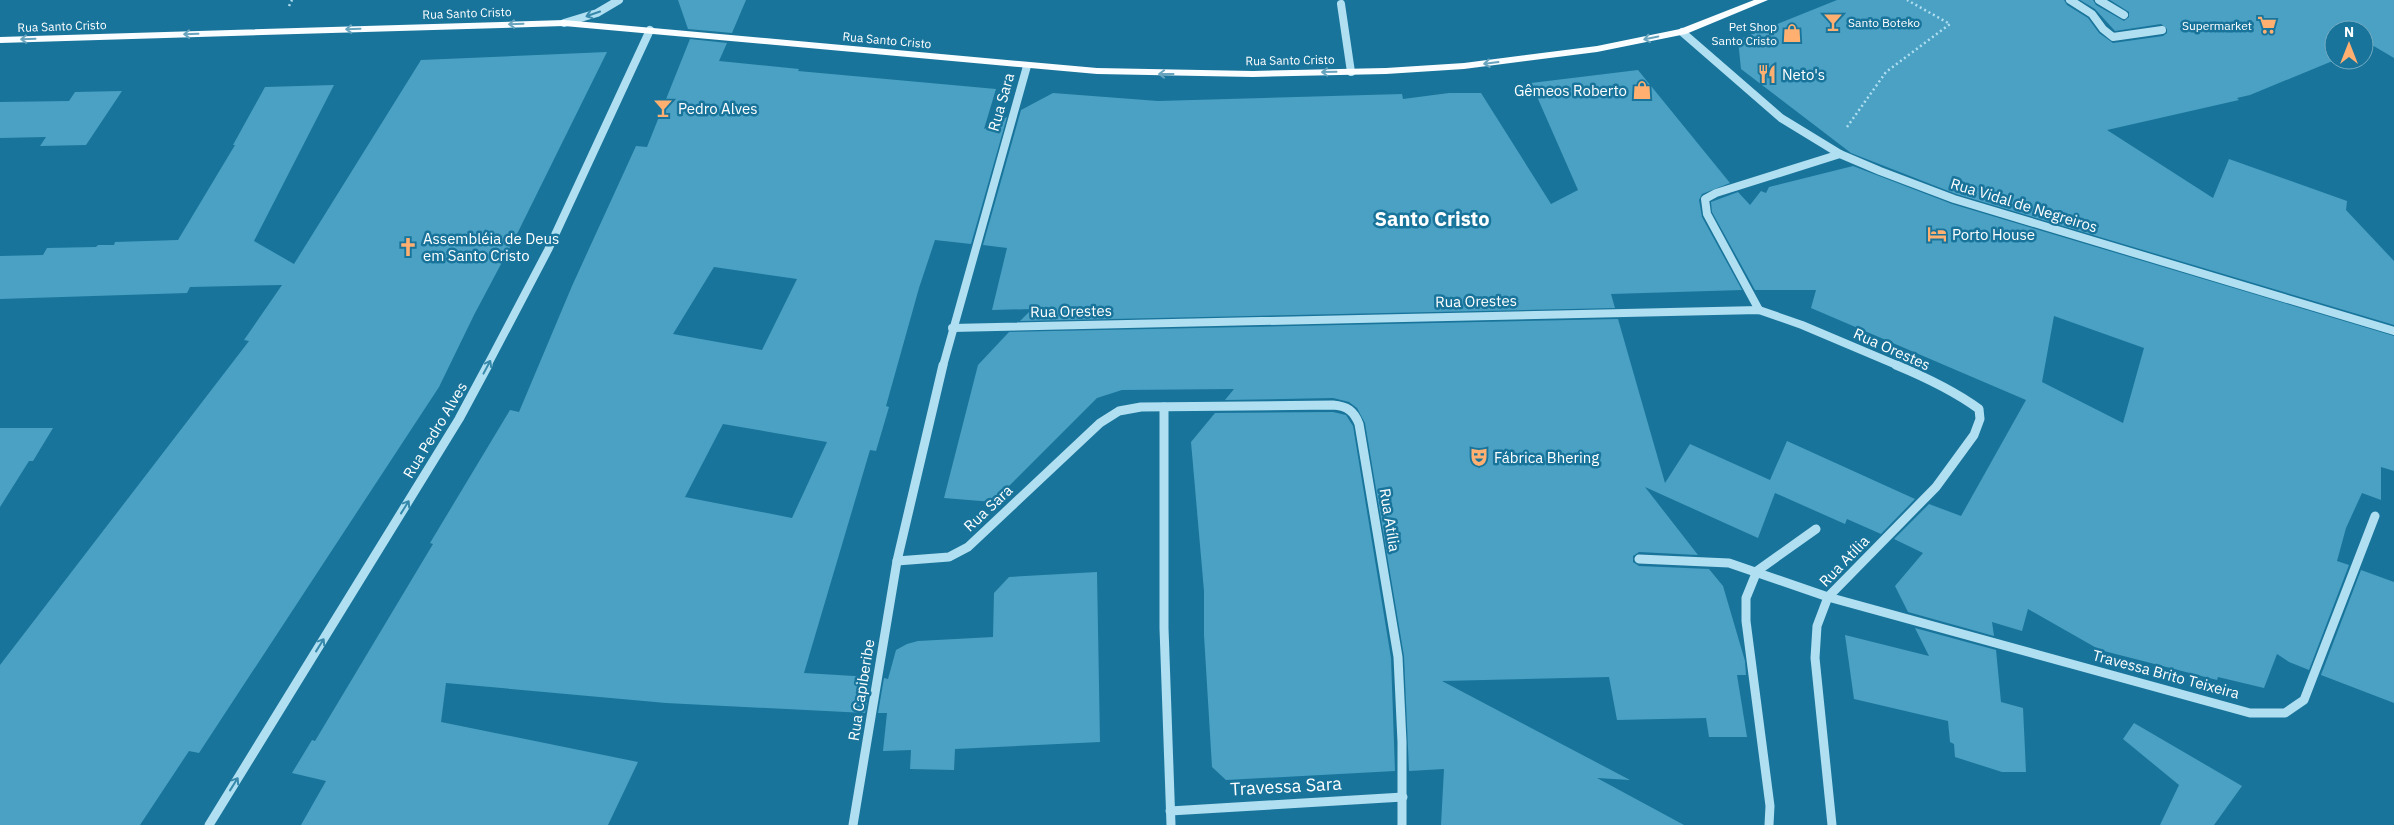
<svg xmlns="http://www.w3.org/2000/svg" width="2394" height="825" font-family="'IBM Plex Sans',sans-serif">
<style>
.building{fill:#4aa1c4;fill-rule:evenodd}
.lines{fill:none;stroke-linecap:round;stroke-linejoin:round}
.path{stroke:#afdff1;stroke-width:2.5;stroke-dasharray:2 3;stroke-linecap:butt}
.minor-far1{stroke:#afdff1;stroke-width:8}
.minor{stroke:#afdff1;stroke-width:9}
.major{fill:#fafdff;fill-rule:evenodd}
.oneway{stroke:#3789ac}
.oneway2{stroke:#68a4be}
.labels{text-anchor:middle;dominant-baseline:central;stroke-width:5;stroke-linejoin:round;paint-order:stroke}
.far-street-label{font-size:12px;fill:#fff;stroke:#19749b}
.far-poi-label{font-size:12px;fill:#fff;stroke:#19749b;text-anchor:end}
.poi-label{font-size:15px;fill:#fff;stroke:#19749b;text-anchor:start}
.street-label{font-size:15px;fill:#fff;stroke:#19749b}
.near-street-label{font-size:18px;fill:#fff;stroke:#19749b}
.district-label{font-size:20px;font-weight:bold;fill:#fff;stroke:#19749b}
</style>
<rect width="100%" height="100%" fill="#19749b"/>
<g class="building">
<polygon points="678,0 746,0 732,33 688,29"/>
<polygon points="1837,0 2064,0 2067,5 2088,18 2099,33 2113,43 2163,36 2167,33 2167,29 2161,24 2115,31 2095,9 2080,0 2093,0 2096,5 2124,21 2129,17 2129,12 2110,0 2394,0 2394,58 2372,45 2364,48 2364,30 2334,30 2335,60 2250,95 2237,98 2239,100 2107,130 2213,198 2229,159 2347,201 2346,210 2394,261 2394,325 1956,194 1851,153 1741,69 1738,40"/>
<path d="M690,39L727,43L719,61L799,69L798,71L996,89L984,129L1007,117L971,244L935,240L919,288L886,406L889,407L876,451L870,450L804,673L871,677L865,713L666,703L446,683L441,722L638,762L608,825H301L326,781L292,773L312,740L315,741L433,544L430,543L510,410L519,412L572,286L636,146L647,147ZM714,267L797,279L762,350L673,334ZM723,424L827,442L792,518L685,497Z"/>
<polygon points="607,52 517,234 474,315 439,387 199,753 189,751 140,825 0,825 0,665 249,341 244,340 282,285 190,287 187,293 0,299 0,256 43,255 47,248 96,247 98,245 114,245 115,242 178,240 235,145 233,145 265,87 334,85 254,241 294,264 421,60"/>
<polygon points="1638,70 1730,183 1702,194 1699,200 1702,217 1742,290 1611,294 1615,308 1020,321 1032,309 992,310 1007,248 983,245 1021,110 1053,93 1158,101 1402,94 1403,99 1449,93 1481,93 1551,204 1578,190 1531,83"/>
<polygon points="122,91 86,145 40,146 46,137 0,138 0,102 69,101 75,92"/>
<path d="M1853,166L1952,204L2394,336V471L2381,467V500L2362,493L2346,528L2337,561L2349,565L2309,670L2289,662L2277,654L2264,688L2218,677L2217,680L2100,650L2028,609L2022,631L1992,622L1994,636L1908,612L1895,586L1923,553L1894,539L1929,504L1961,516L2026,400L1811,308L1816,290H1755L1712,212L1711,202L1738,192L1750,205L1761,191L1766,193L1769,187ZM2054,316L2144,348L2123,423L2042,382Z"/>
<polygon points="1618,319 1665,483 1690,444 1770,480 1787,441 1915,499 1881,534 1847,519 1845,524 1775,493 1758,538 1645,487 1698,555 1639,552 1633,556 1633,562 1639,566 1709,569 1723,586 1745,661 1746,675 1737,675 1747,737 1709,737 1706,718 1617,720 1609,677 1442,681 1630,780 1597,778 1684,825 1441,825 1444,769 1409,771 1404,656 1365,423 1357,408 1349,402 1333,398 1225,400 1234,389 1122,390 1097,398 993,502 944,498 978,365 1009,332"/>
<polygon points="1333,412 1346,415 1353,426 1391,658 1395,771 1226,780 1212,767 1204,635 1204,591 1191,442 1215,413"/>
<polygon points="0,428 53,428 33,461 29,461 0,507"/>
<polygon points="2361,570 2394,582 2394,703 2321,675"/>
<polygon points="1097,572 1100,742 955,749 954,770 910,769 911,750 883,751 887,713 878,713 884,678 888,679 896,650 907,644 918,641 993,637 994,593 1009,577"/>
<polygon points="1915,628 1996,650 2001,702 2023,708 2026,772 2002,772 1955,757 1954,744 1950,742 1948,721 1854,699 1845,635 1929,656"/>
<polygon points="2134,723 2242,786 2214,825 2160,825 2179,785 2123,739"/>
</g>
<g class="lines">
<g class="path">
<polyline points="289,6 292,0"/>
<polyline points="1847,127 1886,72 1950,24 1907,0"/>
</g>
<g class="minor-far1">
<polyline points="2070,0 2092,14 2103,29 2113,37 2162,30"/>
<polyline points="2099,0 2124,15"/>
<polyline points="1341,4 1351,72"/>
<polyline points="564,23 597,13 619,0"/>
<polyline points="1682,32 1781,118 1840,154 1880,171 1954,199 2394,331"/>
<polyline points="1759,310 1707,214 1705,199 1716,193 1840,154"/>
<polyline points="952,328 1759,310 1802,325 1899,366"/>
<polyline points="487,366 548,250 650,30"/>
<polyline points="943,366 1027,66"/>
</g>
<g class="minor">
<polyline points="1164,407 1164,628 1171,825"/>
<polyline points="1639,559 1729,563 1828,597 2250,713 2285,713 2304,700 2375,516"/>
<path d="M897,561L949,557L968,547L1100,423L1119,411L1141,407L1333,405C1347,406 1354,411 1359,424L1398,657L1402,742V825"/>
<polyline points="1170,811 1403,797"/>
<polyline points="209,825 459,419 488,365"/>
<polyline points="853,825 897,561 943,365"/>
<polyline points="1769,825 1770,806 1746,621 1746,598 1757,571 1816,529"/>
<path d="M1832,825L1815,658L1817,626L1828,597L1936,487L1974,435L1980,419L1979,409C1953,390 1925,377 1896,365"/>
</g>
<polygon class="major" points="1754,0 1768,0 1686,34 1597,52 1464,69 1386,74 1253,77 1097,74 564,26 0,43 0,37 564,20 1097,68 1253,71 1386,68 1464,63 1597,46 1680,29"/>
</g>
<defs><path id="oneway-shaft" d="M-6 0H5M1.5-3L5.5 0L1.5 3" fill="none" stroke-width="1.6" stroke-linecap="round" stroke-linejoin="round" transform="scale(1.25)"/></defs>
<g class="oneway">
<use href="#oneway-shaft" transform="translate(593 14) rotate(161)"/>
<use href="#oneway-shaft" transform="translate(487 367) rotate(-62)"/>
<use href="#oneway-shaft" transform="translate(405 507) rotate(-58)"/>
<use href="#oneway-shaft" transform="translate(320 645) rotate(-58)"/>
<use href="#oneway-shaft" transform="translate(234 784) rotate(-58)"/>
</g>
<g class="oneway2">
<use href="#oneway-shaft" transform="translate(516 24) rotate(178)"/>
<use href="#oneway-shaft" transform="translate(353 29) rotate(178)"/>
<use href="#oneway-shaft" transform="translate(191 34) rotate(178)"/>
<use href="#oneway-shaft" transform="translate(1651 38) rotate(168)"/>
<use href="#oneway-shaft" transform="translate(28 39) rotate(178)"/>
<use href="#oneway-shaft" transform="translate(1491 63) rotate(173)"/>
<use href="#oneway-shaft" transform="translate(1329 72) rotate(179)"/>
<use href="#oneway-shaft" transform="translate(1166 74) rotate(180)"/>
</g>
<defs>
<g id="bar-bare" transform="scale(1.5)"><path d="M-6-5H6L.8 .8V4.5H3.5V6h-7V4.5H-.8V.8Z" fill="#ffaf70" stroke="#19749b" stroke-width="2.5" paint-order="stroke"/></g>
<g id="supermarket-bare" transform="scale(1.5)"><path d="M-6-5.5h2.5l.6 2H6L4.5 2H-2.5L-4.4-4H-6ZM-1.5 3.2a1.3 1.3 0 1 0 .1 0ZM3 3.2a1.3 1.3 0 1 0 .1 0Z" fill="#ffaf70" stroke="#19749b" stroke-width="2.5" paint-order="stroke"/></g>
<g id="shop-bare" transform="scale(1.5)"><path d="M-5-2.5h2.3a2.7 3.5 0 0 1 5.4 0H5L5.5 6h-11ZM-1.5-2.5h3a1.5 2.3 0 0 0-3 0Z" fill="#ffaf70" stroke="#19749b" stroke-width="2.5" paint-order="stroke"/></g>
<g id="restaurant-bare" transform="scale(1.5)"><path d="M-5-6h1v4h1v-4h1v4h1v-4h1v5L-1.5 .5V6h-2V.5L-5-1ZM5-6V6H3V1.5H1.5Q1.5-4 5-6Z" fill="#ffaf70" stroke="#19749b" stroke-width="2.5" paint-order="stroke"/></g>
<g id="hotel-bare" transform="scale(1.5)"><path d="M-6-4.5h1.5V1H6V5H4.5V3h-9V5H-6ZM-4 0a1.8 1.8 0 1 1 3.6 0ZM.5 0V-2.5h3Q6-2.5 6 0Z" fill="#ffaf70" stroke="#19749b" stroke-width="2.5" paint-order="stroke"/></g>
<g id="church-bare" transform="scale(1.5)"><path d="M-1.2-6h2.4v3.5h3.3v2.4h-3.3V6h-2.4V-.1h-3.3v-2.4h3.3Z" fill="#ffaf70" stroke="#19749b" stroke-width="2.5" paint-order="stroke"/></g>
<g id="theatre-bare" transform="scale(1.5)"><path d="M-5-5.5Q0-4 5-5.5V0Q5 5 0 6Q-5 5-5 0ZM-3.3-2.5H-1v1.5H-3.3ZM1-2.5H3.3v1.5H1ZM-2.8 1Q0 5.5 2.8 1Z" fill="#ffaf70" stroke="#19749b" stroke-width="2.5" paint-order="stroke"/></g>
</defs>
<g fill-rule="evenodd">
<use href="#bar-bare" x="1833" y="22"/>
<use href="#supermarket-bare" x="2267" y="25"/>
<use href="#shop-bare" x="1792" y="33"/>
<use href="#restaurant-bare" x="1767" y="74"/>
<use href="#shop-bare" x="1642" y="90"/>
<use href="#bar-bare" x="663" y="108"/>
<use href="#hotel-bare" x="1937" y="234"/>
<use href="#church-bare" x="408" y="247"/>
<use href="#theatre-bare" x="1479" y="457"/>
</g>
<g class="labels">
<g class="far-street-label">
<text transform="translate(467 13) rotate(-2)">Rua Santo Cristo</text>
<text transform="translate(62 26) rotate(-2)">Rua Santo Cristo</text>
<text transform="translate(887 40) rotate(5)">Rua Santo Cristo</text>
<text transform="translate(1290 60) rotate(-1)">Rua Santo Cristo</text>
</g>
<g class="far-poi-label">
<text x="1848" y="22" text-anchor="start">Santo Boteko</text>
<text x="2252" y="25">Supermarket</text>
<text x="1777" y="26">Pet Shop<tspan x="1777" dy="14">Santo Cristo</tspan></text>
</g>
<g class="poi-label">
<text x="1782" y="74">Neto's</text>
<text x="1627" y="90" text-anchor="end">Gêmeos Roberto</text>
<text x="678" y="108">Pedro Alves</text>
<text x="1952" y="234">Porto House</text>
<text x="423" y="238">Assembléia de Deus<tspan x="423" dy="17">em Santo Cristo</tspan></text>
<text x="1494" y="457">Fábrica Bhering</text>
</g>
<g class="street-label">
<text transform="translate(1001 102) rotate(-74)">Rua Sara</text>
<text transform="translate(2024 205) rotate(17)">Rua Vidal de Negreiros</text>
<text transform="translate(1476 301) rotate(-1)">Rua Orestes</text>
<text transform="translate(1071 311) rotate(-1)">Rua Orestes</text>
<text transform="translate(1892 349) rotate(24)">Rua Orestes</text>
<text transform="translate(435 430) rotate(-59)">Rua Pedro Alves</text>
<text transform="translate(988 508) rotate(-43)">Rua Sara</text>
<text transform="translate(1390 520) rotate(81)">Rua Atília</text>
<text transform="translate(1844 561) rotate(-46)">Rua Atília</text>
<text transform="translate(2166 674) rotate(15)">Travessa Brito Teixeira</text>
<text transform="translate(861 690) rotate(-81)">Rua Capiberibe</text>
</g>
<g class="near-street-label">
<text transform="translate(1286 786) rotate(-3)">Travessa Sara</text>
</g>
<g class="district-label">
<text x="1432" y="218">Santo Cristo</text>
</g>
</g>
<g transform="translate(2349 45)"><circle r="24" fill="#19749b" stroke="#75acc3"/>
<path d="M0-4L9 19L0 12L-9 19Z" fill="#ffaf70"/>
<text y="-8" font-size="14" font-weight="bold" text-anchor="middle" fill="#ffffff">N</text>
</g>
</svg>
